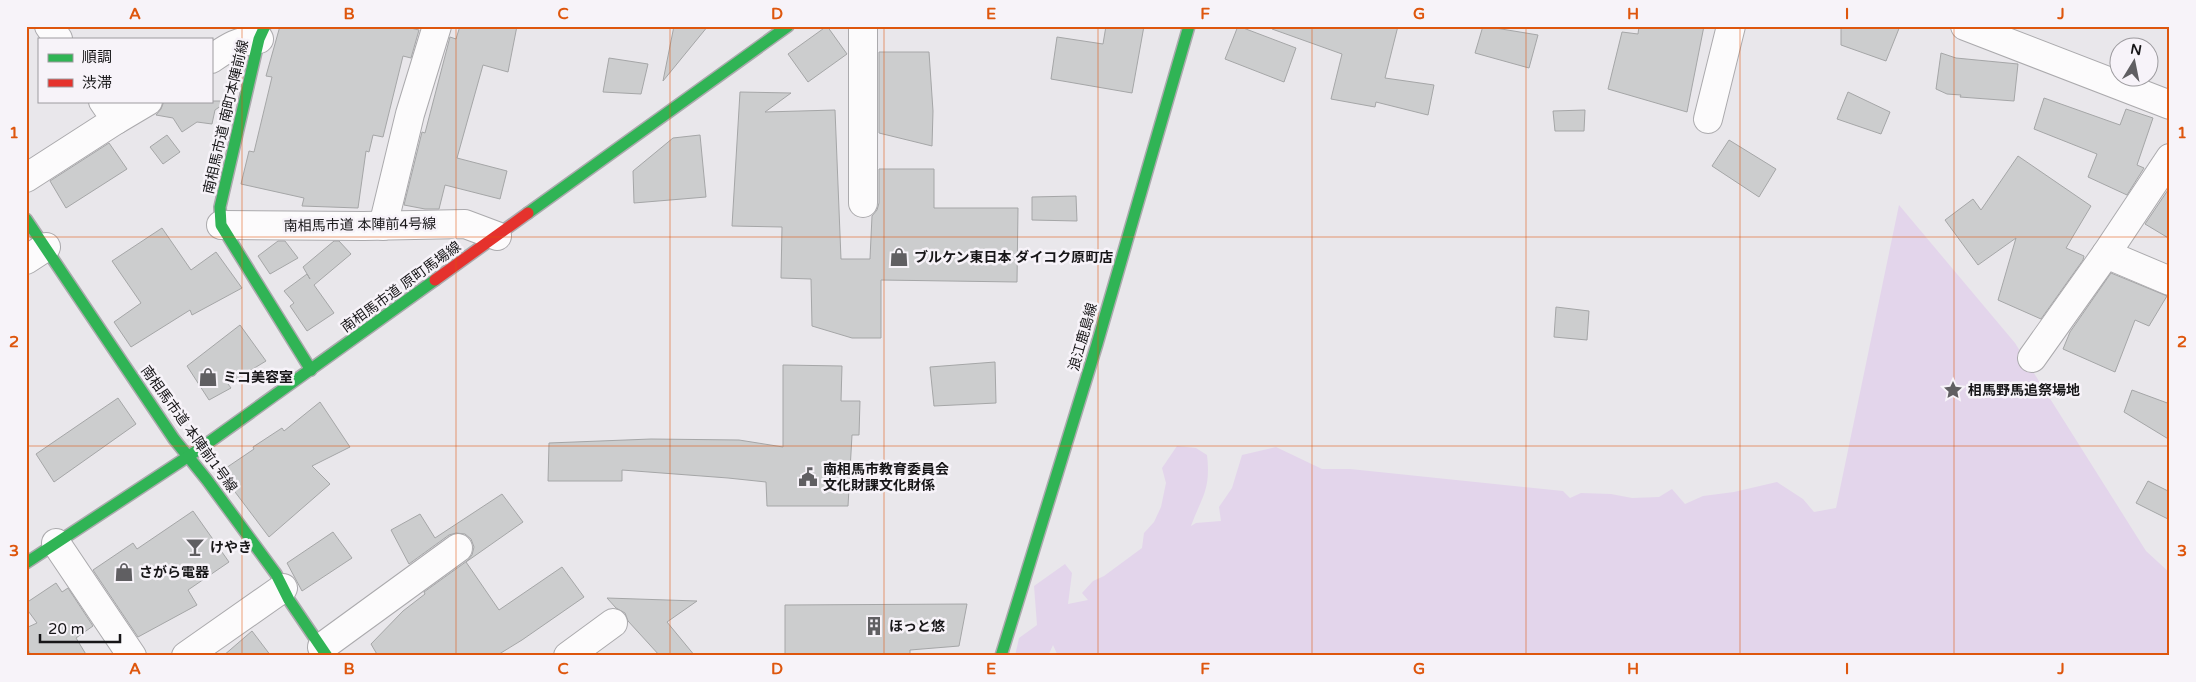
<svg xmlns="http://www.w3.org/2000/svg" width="2196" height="682" font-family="'Varela Round','Noto Sans JP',sans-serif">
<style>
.green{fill:#e3d5eb}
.building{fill:#cccdce;stroke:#a5a6a7}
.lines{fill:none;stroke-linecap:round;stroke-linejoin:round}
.street-casing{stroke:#abaaad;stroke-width:30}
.fast-casing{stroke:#abaaad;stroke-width:14}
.jam-casing{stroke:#abaaad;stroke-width:14}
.street{stroke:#fcfbfc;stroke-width:28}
.fast{stroke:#30b455;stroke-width:11}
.jam{stroke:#e5322d;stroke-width:11}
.grid{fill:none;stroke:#de560d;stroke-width:1;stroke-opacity:0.55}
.labels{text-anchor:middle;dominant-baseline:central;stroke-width:5;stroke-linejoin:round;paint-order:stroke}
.street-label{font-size:14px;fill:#171618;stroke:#f7f3f9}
.poi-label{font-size:14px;font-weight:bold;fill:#171618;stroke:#f7f3f9;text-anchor:start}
.neatline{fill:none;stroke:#de560d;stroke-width:2}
.grid-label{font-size:16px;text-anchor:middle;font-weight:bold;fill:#de560d}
</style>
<rect width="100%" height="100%" fill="#e9e7eb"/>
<path class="green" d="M1899,205L2015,343L2146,551L2170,573V656H1058L1053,645L1048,656H1015L1019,638L1037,625L1034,586L1065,564L1072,573L1068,604L1088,600L1082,593L1093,581L1104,576L1142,548L1144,533L1154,522L1161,507L1166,483L1162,468L1177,446L1196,448L1207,455C1211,490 1202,496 1191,526L1196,523L1221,521L1219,507L1232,488L1242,455L1276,447L1322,469H1350L1563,491L1570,498L1581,493L1611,494L1632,498L1659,497L1672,489L1685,504L1703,496L1734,492L1777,482L1803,499L1814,512L1836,508Z"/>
<g class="building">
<polygon points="280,26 402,26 419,30 411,58 403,56 383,137 373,135 369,152 366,151 358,208 302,206 304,198 241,184 249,151 254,152 272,77 266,76"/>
<polygon points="460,26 517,26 508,72 483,65 457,158 507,171 500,199 445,185 439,209 425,209 404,205 422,132 425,133 450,37 456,39"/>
<polygon points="674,26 708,26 663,81"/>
<polygon points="827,26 847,54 808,82 788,54"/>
<polygon points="1106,26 1144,26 1132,93 1051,79 1057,37 1103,44"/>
<polygon points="1238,26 1296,48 1284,82 1225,59"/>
<polygon points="1273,26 1398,26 1385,78 1434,85 1428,115 1376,102 1375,107 1331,99 1342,54 1272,29"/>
<polygon points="1483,26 1538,35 1529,68 1475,53"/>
<polygon points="1639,26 1704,26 1687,112 1608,89 1622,32 1638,34"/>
<polygon points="1841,26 1900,26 1886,61 1841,45"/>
<polygon points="879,52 929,52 933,111 932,146 879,133"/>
<polygon points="1941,53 1956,58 2018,64 2014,101 1960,97 1961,95 1947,94 1936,89"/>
<polygon points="609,58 648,64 641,94 603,92"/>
<polygon points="740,92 791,93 765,112 835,110 841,259 870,259 872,216 877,210 879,203 879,169 934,169 934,208 1018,208 1017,282 881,280 881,338 852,338 812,326 811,279 781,278 782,227 732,226"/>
<polygon points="1848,92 1890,112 1881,134 1837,119"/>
<polygon points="2044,98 2120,125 2126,109 2153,118 2137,165 2144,168 2127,195 2088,177 2097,154 2034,129"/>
<polygon points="164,101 228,101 215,110 212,124 197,122 182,132 173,118 156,115 161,109"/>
<polygon points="1585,110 1584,131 1555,131 1553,111"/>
<polygon points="167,135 180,152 163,164 150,147"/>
<polygon points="700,135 706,197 634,203 633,171 673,138"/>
<polygon points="1729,140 1776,169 1759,197 1712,166"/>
<polygon points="109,143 127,169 66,208 50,181"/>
<polygon points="2018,156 2091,206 2066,248 2084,256 2083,260 2041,319 1998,300 2016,238 1978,265 1945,220 1973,199 1981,210"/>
<polygon points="2170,187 2170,239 2145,224"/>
<polygon points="1076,196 1077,221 1032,220 1032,197"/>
<polygon points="162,228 191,270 216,252 242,288 192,315 190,310 131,347 114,322 141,303 112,261"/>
<polygon points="278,241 285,241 298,258 270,274 258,256"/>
<polygon points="334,241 339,241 351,254 314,285 334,313 307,331 290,306 294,303 284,291 307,274 310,279 303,267"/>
<polygon points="2111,273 2167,296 2149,326 2135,320 2115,372 2063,349 2070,332"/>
<polygon points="1556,307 1589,311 1587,340 1554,337"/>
<polygon points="240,325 266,361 228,384 231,388 209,400 187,366"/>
<polygon points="995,362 996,403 934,406 930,367"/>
<polygon points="783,365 842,366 841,401 860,401 859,435 852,435 848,506 767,506 766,482 728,478 622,470 622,481 548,481 549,443 651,439 739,440 783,447"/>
<polygon points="2132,390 2170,404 2170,440 2124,412"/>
<polygon points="118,398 136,424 54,482 36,454"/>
<polygon points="320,402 350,447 312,466 330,484 269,537 220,472 254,449 253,447 282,428 284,431"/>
<polygon points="2148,481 2170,492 2170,520 2136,503"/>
<polygon points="502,494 523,522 466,562 499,610 562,567 584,597 522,640 496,656 378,656 371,644 403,611 425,594 424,592 467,561 472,555 474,547 471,539 465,534 456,533 449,535 409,564 391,530 420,514 435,538"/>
<polygon points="193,511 229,562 188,590 197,605 138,637 93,570 133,543 137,549"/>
<polygon points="333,532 352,558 302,591 287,563"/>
<polygon points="56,583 62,592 68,588 93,626 76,638 87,656 32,656 26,647 26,628 37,623 26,608 26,603"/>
<polygon points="607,598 697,601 667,622 695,656 660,656 628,621 625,613 616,608"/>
<polygon points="967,604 959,646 910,650 910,656 785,656 785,605"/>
<polygon points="252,631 271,656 223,656"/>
</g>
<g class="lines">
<g class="street-casing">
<g id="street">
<polyline points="49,26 58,39"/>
<polyline points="1965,26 2170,105"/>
<path d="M211,59C229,47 237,41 259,39"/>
<polyline points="1708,119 1731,26"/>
<polyline points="116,120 148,101"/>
<polyline points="26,178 116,120 103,101"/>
<polyline points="863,203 863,26"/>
<polyline points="221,225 364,226 465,224 497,236"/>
<polyline points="383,226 410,114 437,26"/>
<polyline points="2106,254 2170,281"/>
<polyline points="26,260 46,247"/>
<polyline points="2032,358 2106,254 2170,158"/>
<polyline points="56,543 132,656"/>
<polyline points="322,647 458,548"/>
<polyline points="186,656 283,588"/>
<polyline points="568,656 613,623"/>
</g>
</g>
<g class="fast-casing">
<g id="fast">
<polyline points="265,26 259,39 220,207 221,225 311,370"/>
<polyline points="528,213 788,26"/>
<polyline points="26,219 174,439 207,480 276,574 289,600 327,656"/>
<polyline points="26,563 201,448 435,280"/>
<polyline points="1001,656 1097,344 1189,26"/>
</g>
</g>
<g class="jam-casing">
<polyline id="jam" points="435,280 528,213"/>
</g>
<use href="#street" class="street"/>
<use href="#fast" class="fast"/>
<use href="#jam" class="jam"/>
</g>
<path class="grid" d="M242,26V656M456,26V656M670,26V656M884,26V656M1098,26V656M1312,26V656M1526,26V656M1740,26V656M1954,26V656M26,237H2170M26,446H2170"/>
<defs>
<g id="shop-bare" transform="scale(1.5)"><path d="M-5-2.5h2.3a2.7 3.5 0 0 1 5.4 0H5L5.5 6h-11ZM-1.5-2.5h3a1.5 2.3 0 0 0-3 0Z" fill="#605f62" stroke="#f7f3f9" stroke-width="2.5" paint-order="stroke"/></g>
<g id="sight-bare" transform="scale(1.5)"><path d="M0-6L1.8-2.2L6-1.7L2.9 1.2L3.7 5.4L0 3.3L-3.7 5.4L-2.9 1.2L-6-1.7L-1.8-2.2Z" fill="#605f62" stroke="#f7f3f9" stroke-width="2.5" paint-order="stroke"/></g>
<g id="civic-bare" transform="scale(1.5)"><path d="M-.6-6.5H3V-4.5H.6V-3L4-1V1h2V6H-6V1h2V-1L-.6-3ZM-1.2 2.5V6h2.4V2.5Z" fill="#605f62" stroke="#f7f3f9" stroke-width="2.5" paint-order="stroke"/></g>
<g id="bar-bare" transform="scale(1.5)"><path d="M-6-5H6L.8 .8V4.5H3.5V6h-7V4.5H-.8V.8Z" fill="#605f62" stroke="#f7f3f9" stroke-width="2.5" paint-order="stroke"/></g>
<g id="building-bare" transform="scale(1.5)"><path d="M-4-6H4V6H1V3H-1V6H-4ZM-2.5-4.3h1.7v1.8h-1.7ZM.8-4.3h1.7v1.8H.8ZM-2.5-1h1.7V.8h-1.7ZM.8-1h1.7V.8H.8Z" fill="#605f62" stroke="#f7f3f9" stroke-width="2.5" paint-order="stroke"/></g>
</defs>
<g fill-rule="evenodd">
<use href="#shop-bare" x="899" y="257"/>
<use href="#shop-bare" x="208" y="377"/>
<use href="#sight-bare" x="1953" y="390"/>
<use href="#civic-bare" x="808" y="477"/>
<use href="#bar-bare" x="195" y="547"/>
<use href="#shop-bare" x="124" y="572"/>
<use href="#building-bare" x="874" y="626"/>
</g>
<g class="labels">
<g class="street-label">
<text transform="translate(226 117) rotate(-77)">南相馬市道 南町本陣前線</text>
<text transform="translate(360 225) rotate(-1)">南相馬市道 本陣前4号線</text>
<text transform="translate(401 287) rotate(-36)">南相馬市道 原町馬場線</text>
<text transform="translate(1083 337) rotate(-74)">浪江鹿島線</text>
<text transform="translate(189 429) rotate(54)">南相馬市道 本陣前1号線</text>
</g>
<g class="poi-label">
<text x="914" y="257">ブルケン東日本 ダイコク原町店</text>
<text x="223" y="377">ミコ美容室</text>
<text x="1968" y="390">相馬野馬追祭場地</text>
<text x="823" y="469">南相馬市教育委員会<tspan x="823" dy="16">文化財課文化財係</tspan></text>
<text x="210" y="547">けやき</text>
<text x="139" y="572">さがら電器</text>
<text x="889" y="626">ほっと悠</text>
</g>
</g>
<rect width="2196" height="682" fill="none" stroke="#f7f3f9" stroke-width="55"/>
<rect x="38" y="38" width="175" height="65" fill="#f7f3f9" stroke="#9d9b9f"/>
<rect x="48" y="54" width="25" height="8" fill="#30b455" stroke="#9d9b9f"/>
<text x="82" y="62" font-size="15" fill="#171618">順調</text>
<rect x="48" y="79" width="25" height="8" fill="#e5322d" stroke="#9d9b9f"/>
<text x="82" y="88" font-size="15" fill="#171618">渋滞</text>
<g transform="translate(2134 62) rotate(10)"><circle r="24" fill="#f7f3f9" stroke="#9d9b9f"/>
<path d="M0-4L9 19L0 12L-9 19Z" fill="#605f62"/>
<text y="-8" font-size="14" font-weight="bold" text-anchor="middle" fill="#171618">N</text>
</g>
<path d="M40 634v8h80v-8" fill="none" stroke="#171618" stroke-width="2.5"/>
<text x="48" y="634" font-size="15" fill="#171618" stroke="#f7f3f9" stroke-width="4" paint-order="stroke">20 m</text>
<rect x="28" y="28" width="2140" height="626" class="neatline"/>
<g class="grid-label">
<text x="135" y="19">A</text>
<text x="349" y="19">B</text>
<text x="563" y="19">C</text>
<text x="777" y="19">D</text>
<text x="991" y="19">E</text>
<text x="1205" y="19">F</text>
<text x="1419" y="19">G</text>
<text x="1633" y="19">H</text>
<text x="1847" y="19">I</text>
<text x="2061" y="19">J</text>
<text x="14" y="138">1</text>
<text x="2182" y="138">1</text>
<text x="14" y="347">2</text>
<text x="2182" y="347">2</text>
<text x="14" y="556">3</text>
<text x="2182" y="556">3</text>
<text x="135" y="674">A</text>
<text x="349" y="674">B</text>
<text x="563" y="674">C</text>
<text x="777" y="674">D</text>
<text x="991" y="674">E</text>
<text x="1205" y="674">F</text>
<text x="1419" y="674">G</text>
<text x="1633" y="674">H</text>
<text x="1847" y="674">I</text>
<text x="2061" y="674">J</text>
</g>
</svg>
